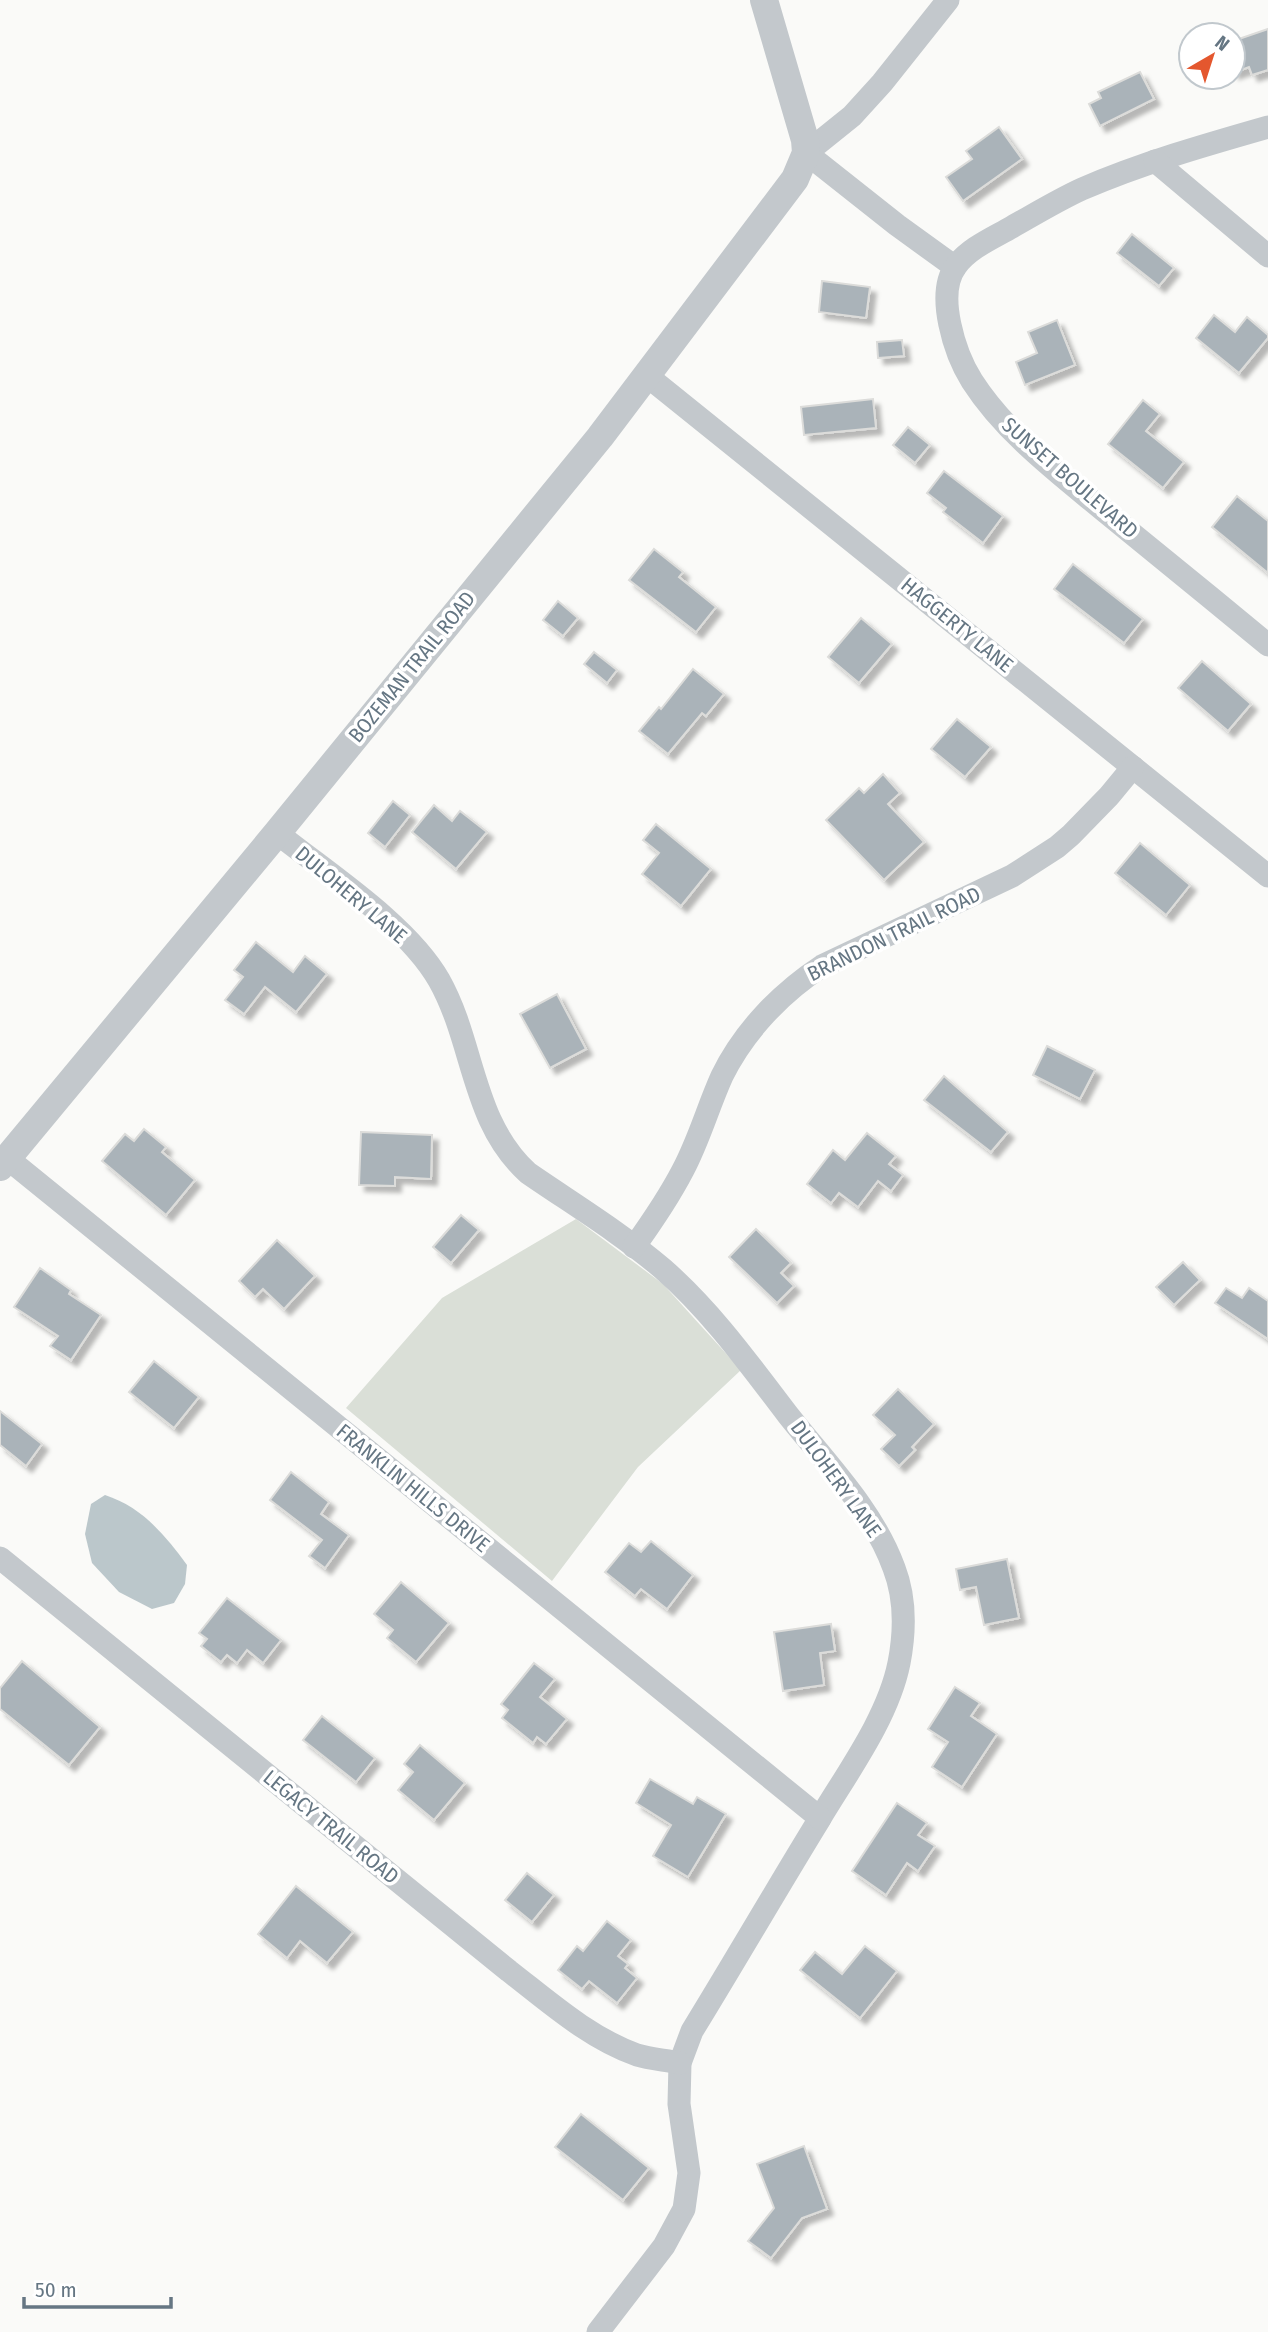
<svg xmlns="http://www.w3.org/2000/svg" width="1268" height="2332" font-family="'Fira Sans Condensed',sans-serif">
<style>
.green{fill:#dadfd7}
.water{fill:#bbc7cb}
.building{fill:#aab3b9;stroke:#dcdcda;stroke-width:2;filter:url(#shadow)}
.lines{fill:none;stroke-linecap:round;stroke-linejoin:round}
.minor{stroke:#c3c8cc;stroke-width:23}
.tertiary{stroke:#c3c8cc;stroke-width:28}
.labels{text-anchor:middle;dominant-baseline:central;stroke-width:7;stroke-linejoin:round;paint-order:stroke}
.street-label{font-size:21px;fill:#657683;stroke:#fff}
</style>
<defs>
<filter id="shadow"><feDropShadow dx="6" dy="6" stdDeviation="2" flood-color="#0004"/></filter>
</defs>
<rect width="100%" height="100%" fill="#fafaf8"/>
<polygon class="green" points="576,1219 663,1284 741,1370 638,1467 552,1581 346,1408 442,1298"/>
<path class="water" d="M105,1495C142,1507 165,1535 187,1565L185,1584L174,1603L152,1609L119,1592L92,1563L85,1534L91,1504Z"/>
<g class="building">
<polygon points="1268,29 1268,70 1252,75 1249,67 1233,73 1233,41"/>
<polygon points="1140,72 1154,99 1100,126 1089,104 1101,98 1098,92"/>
<polygon points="999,127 1022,159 963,201 946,177 972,159 966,151"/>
<polygon points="1132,234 1174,268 1159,286 1117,253"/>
<polygon points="822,281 870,287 866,318 819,312"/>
<polygon points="1214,315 1235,332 1247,317 1268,335 1268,338 1239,373 1196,338"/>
<polygon points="1057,320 1075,365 1025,385 1016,362 1037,353 1028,332"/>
<polygon points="902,340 904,356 878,358 877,342"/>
<polygon points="873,399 876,428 804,435 801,407"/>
<polygon points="1143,400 1160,414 1146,431 1184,462 1163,488 1108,444"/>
<polygon points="908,427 930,445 915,463 893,445"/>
<polygon points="944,471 1003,516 983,543 943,512 946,508 927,493"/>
<polygon points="1237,496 1268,521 1268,573 1212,527"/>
<polygon points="654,549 683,572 679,577 716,607 696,632 629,580"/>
<polygon points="1073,564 1143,619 1124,643 1054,589"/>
<polygon points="558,601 578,618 563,636 543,620"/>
<polygon points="861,618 892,644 859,683 828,657"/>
<polygon points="594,652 617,670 607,683 584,664"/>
<polygon points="1202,661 1251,704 1228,731 1178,688"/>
<polygon points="693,669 724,694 706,716 702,713 668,754 639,731 659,707 661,709"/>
<polygon points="957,719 991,747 965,777 931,749"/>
<polygon points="883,774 900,793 888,804 924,842 884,880 826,820 859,788 864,793"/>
<polygon points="393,801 410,815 385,847 368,833"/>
<polygon points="434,805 452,821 460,811 487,832 456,869 412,832"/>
<polygon points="656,824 711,869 681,906 642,874 659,853 643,840"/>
<polygon points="1140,843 1190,885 1166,915 1115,873"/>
<polygon points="256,942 293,972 305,956 327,974 296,1012 265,987 244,1014 225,1000 243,977 234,970"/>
<polygon points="557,994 586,1049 550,1068 520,1014"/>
<polygon points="1047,1046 1095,1070 1080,1099 1033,1075"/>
<polygon points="944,1076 1008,1132 991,1152 924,1100"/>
<polygon points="144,1129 166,1147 162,1152 195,1180 166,1215 102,1161 125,1134 134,1141"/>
<polygon points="361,1132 432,1135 431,1179 395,1177 395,1186 359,1185"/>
<polygon points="867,1133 896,1156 889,1164 903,1175 891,1191 878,1181 858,1207 839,1193 831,1203 807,1184 833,1150 845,1160"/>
<polygon points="461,1215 479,1230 451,1263 433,1247"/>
<polygon points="756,1229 791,1263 781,1273 794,1286 777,1303 729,1257"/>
<polygon points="277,1240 315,1276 284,1309 263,1289 255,1297 239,1281"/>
<polygon points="1183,1262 1200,1280 1174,1305 1156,1287"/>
<polygon points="40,1268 71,1290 69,1294 101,1315 71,1360 50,1346 58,1336 14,1307"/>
<polygon points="1226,1288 1242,1298 1249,1288 1268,1301 1268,1339 1215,1303"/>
<polygon points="154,1361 199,1397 174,1428 129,1392"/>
<polygon points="898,1389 934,1424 912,1447 915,1450 899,1466 881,1449 895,1435 873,1415"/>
<polygon points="0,1411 42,1444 26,1466 0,1445"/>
<polygon points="291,1472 329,1502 321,1514 349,1535 325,1568 309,1556 322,1540 270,1500"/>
<polygon points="651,1541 693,1575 667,1609 641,1589 635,1596 605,1572 629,1543 641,1552"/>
<polygon points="1007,1559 1019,1618 984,1625 976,1587 960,1590 956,1569"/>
<polygon points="401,1582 449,1623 416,1662 387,1638 393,1630 374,1614"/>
<polygon points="227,1598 281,1640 263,1663 247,1650 237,1663 227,1655 221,1662 201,1646 207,1639 199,1633"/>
<polygon points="831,1624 835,1651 820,1653 824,1685 783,1691 774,1632"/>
<polygon points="22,1661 100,1727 69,1765 0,1709 0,1688"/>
<polygon points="534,1663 555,1679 540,1697 567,1719 546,1744 537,1737 533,1743 502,1718 508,1710 501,1704"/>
<polygon points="955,1687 980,1703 971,1716 997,1734 962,1787 932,1767 948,1742 928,1729"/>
<polygon points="322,1716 375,1758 356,1782 303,1740"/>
<polygon points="420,1745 465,1783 434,1820 398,1790 413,1772 404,1764"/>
<polygon points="650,1779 693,1804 697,1797 726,1814 688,1877 653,1856 671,1825 636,1803"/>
<polygon points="897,1803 927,1823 918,1835 935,1846 918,1871 907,1863 886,1895 852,1871"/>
<polygon points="527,1873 554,1895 532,1922 505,1900"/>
<polygon points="296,1886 353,1932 327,1963 300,1941 287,1958 258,1934"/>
<polygon points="607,1921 631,1940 618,1956 628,1964 625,1968 637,1978 617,2003 589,1981 582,1989 558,1970 577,1946 583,1951"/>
<polygon points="865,1946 897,1971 860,2018 800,1970 815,1952 842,1974"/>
<polygon points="581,2114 649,2168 623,2200 555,2147"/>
<polygon points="804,2146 827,2209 802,2218 771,2258 748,2241 774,2208 757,2164"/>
</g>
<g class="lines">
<g class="minor">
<polyline points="948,0 882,83 852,116 806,153 897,225 955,267"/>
<path d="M1268,127C1205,145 1142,163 1082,189C1058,200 1035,214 1012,227C993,238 969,248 956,266C935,294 955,354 972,381C1006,434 1060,474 1108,514C1161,557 1215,601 1268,645"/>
<polyline points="1155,161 1268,256"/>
<polyline points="646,375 1268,876"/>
<path d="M277,833C327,873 407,924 439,980C475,1044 471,1121 528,1173C573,1204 621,1233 663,1269C712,1312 749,1364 788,1415C826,1463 873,1510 894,1568C906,1599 905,1632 899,1663C888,1718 847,1773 819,1820C776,1890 735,1961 692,2031L680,2063L679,2104L689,2173L684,2209L664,2246L598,2332"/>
<polyline points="7,1158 820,1818"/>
<path d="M634,1247C652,1222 669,1197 683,1170C699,1140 708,1107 722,1076C744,1031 781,993 822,966L1012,876L1057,847L1071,835L1109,796L1133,767"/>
<path d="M0,1558L509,1971C549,2002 589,2038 637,2055C650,2059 666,2060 680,2063"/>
</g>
<polyline class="tertiary" points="0,1167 277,833 600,437 795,179 806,153 805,140 764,0"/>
</g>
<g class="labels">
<g class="street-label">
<text transform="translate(1070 478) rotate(41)">SUNSET BOULEVARD</text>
<text transform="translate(957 625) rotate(39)">HAGGERTY LANE</text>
<text transform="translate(412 667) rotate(-51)">BOZEMAN TRAIL ROAD</text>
<text transform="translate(351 895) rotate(40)">DULOHERY LANE</text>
<text transform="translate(894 934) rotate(-26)">BRANDON TRAIL ROAD</text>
<text transform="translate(836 1479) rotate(54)">DULOHERY LANE</text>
<text transform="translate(413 1488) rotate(39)">FRANKLIN HILLS DRIVE</text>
<text transform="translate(331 1827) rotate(39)">LEGACY TRAIL ROAD</text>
</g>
</g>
<g transform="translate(1212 56) rotate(39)"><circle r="33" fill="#ffffff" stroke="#c1c8cd" stroke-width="2"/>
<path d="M0-5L12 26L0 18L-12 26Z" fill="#e4572e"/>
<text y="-10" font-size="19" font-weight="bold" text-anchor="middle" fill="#657683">N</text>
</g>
<path d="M24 2297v10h147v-10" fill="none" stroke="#657683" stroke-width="3.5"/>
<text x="35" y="2297" font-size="21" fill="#657683" stroke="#ffffff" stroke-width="5" paint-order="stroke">50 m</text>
</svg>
